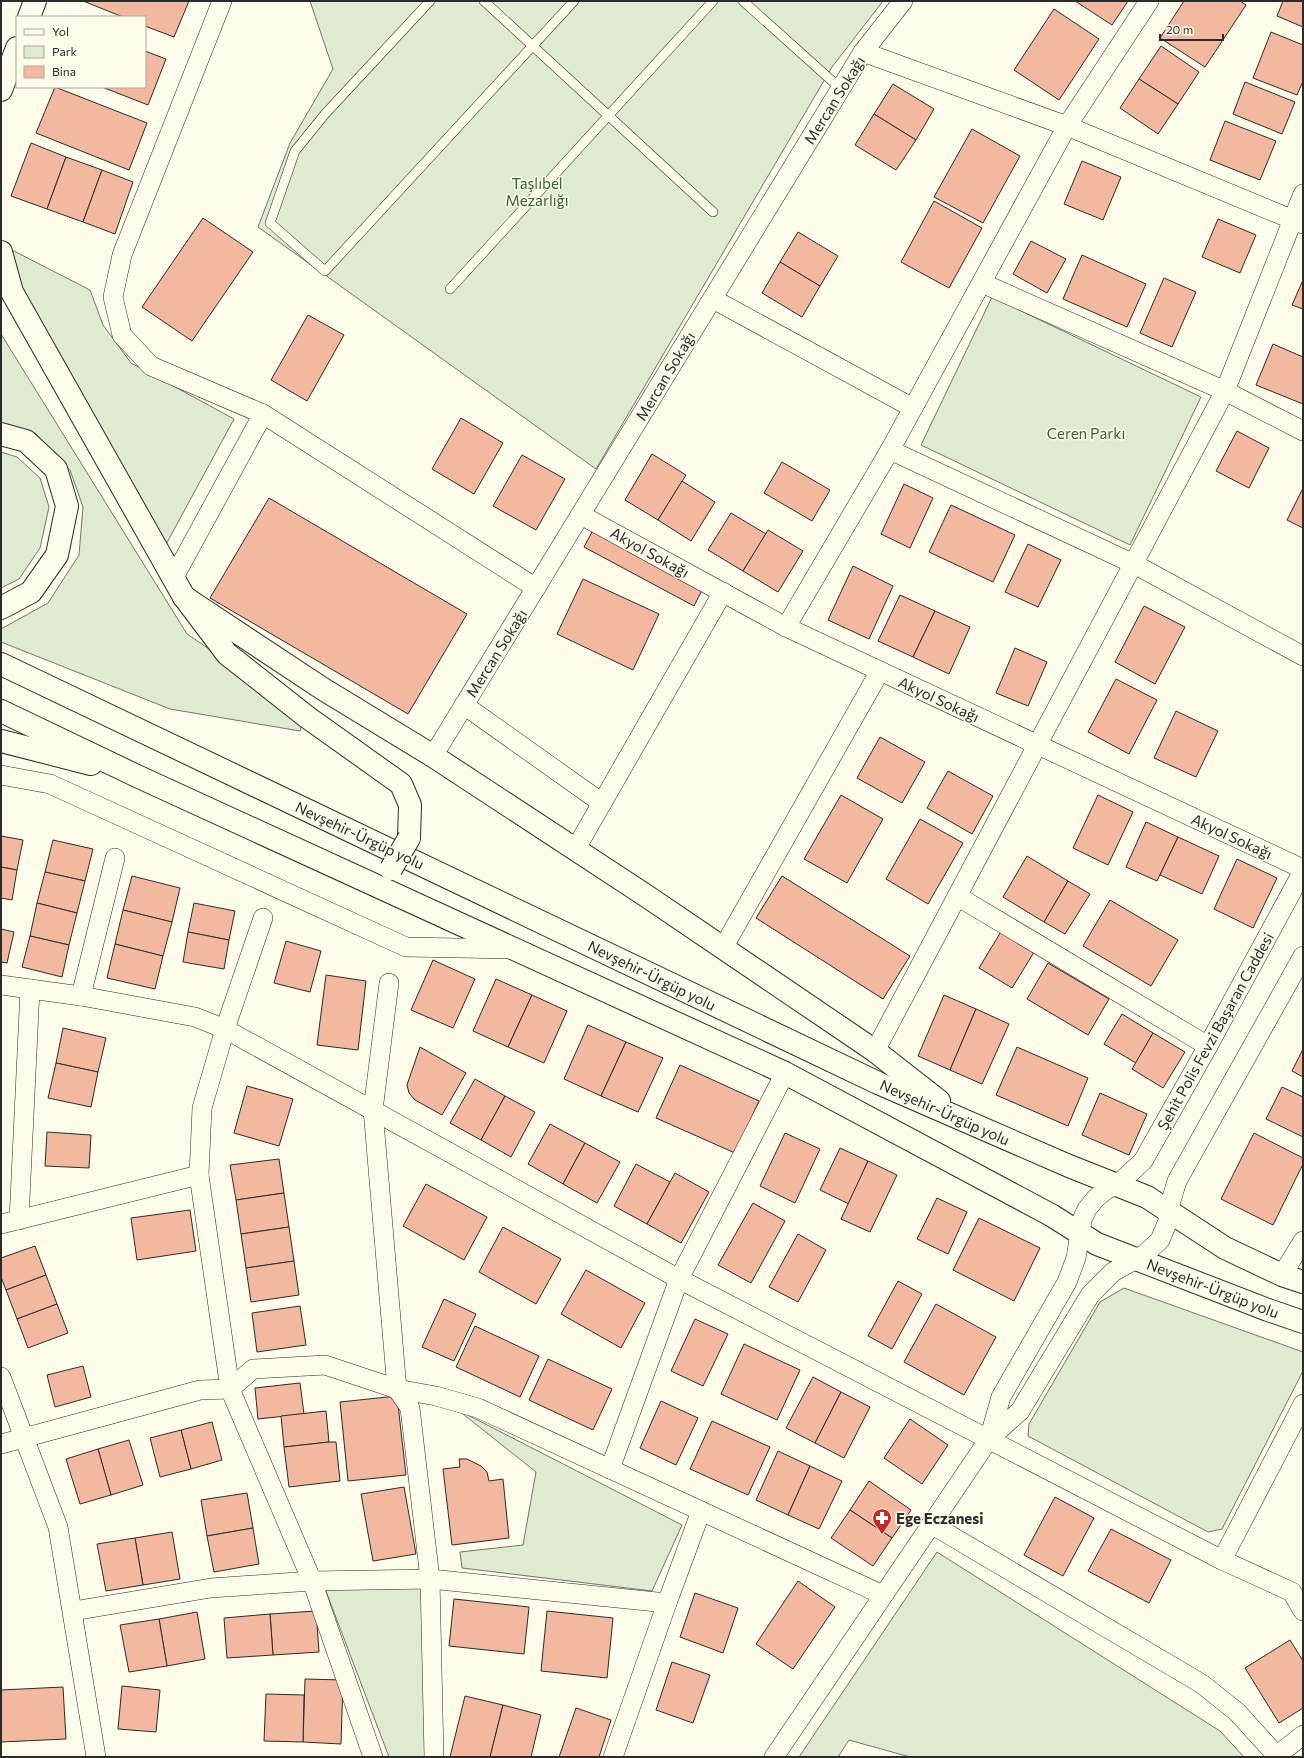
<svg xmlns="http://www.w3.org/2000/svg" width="1304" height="1758" font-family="Commissioner,sans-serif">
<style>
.green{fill:#deebd1;stroke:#74746e}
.building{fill:#f2b8a0;stroke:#2b2b2b}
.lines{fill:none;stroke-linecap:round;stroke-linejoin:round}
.service-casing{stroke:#2b2b2b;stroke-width:10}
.minor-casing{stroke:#2b2b2b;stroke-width:20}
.trunk-casing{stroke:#2b2b2b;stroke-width:24}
.service{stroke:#fdfbea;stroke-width:9}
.minor{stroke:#fdfbea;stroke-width:19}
.trunk{stroke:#fdfbea;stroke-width:22}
.trunk-bridge-casing{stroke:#2b2b2b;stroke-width:24;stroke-linecap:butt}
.trunk-bridge{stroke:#fdfbea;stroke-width:22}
.labels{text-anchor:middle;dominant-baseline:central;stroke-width:3;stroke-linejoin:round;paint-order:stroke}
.street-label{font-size:15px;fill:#2b2b2b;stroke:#fdfbea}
.park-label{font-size:15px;fill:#34623c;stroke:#fdfbea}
.poi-label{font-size:15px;font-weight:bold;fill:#2b2b2b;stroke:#fdfbea;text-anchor:start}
</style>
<rect width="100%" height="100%" fill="#fdfbea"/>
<g class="green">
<polygon points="310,1 883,1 832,67 596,469 258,227 290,143 333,69"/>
<polygon points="10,249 90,290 103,325 131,363 234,419 164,548 17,289"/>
<polygon points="992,297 1201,397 1130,545 921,445"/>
<polygon points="1,334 187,634 305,714 300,731 170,709 1,642 1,629 48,603 79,555 83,507 70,470 35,433 1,423"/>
<polygon points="1,452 17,457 40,478 49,507 40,548 19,579 1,588"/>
<polygon points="1124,1288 1303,1352 1303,1371 1222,1529 1208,1532 1028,1436 1029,1424 1100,1302"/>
<polygon points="458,1410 682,1525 652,1591 462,1568 460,1552 523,1545 536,1472"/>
<polygon points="937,1552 1220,1731 1244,1757 910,1757 849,1740 838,1757 799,1757"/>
<polygon points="424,1585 425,1757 389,1757 324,1586"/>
</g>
<g class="building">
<polygon points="83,1 189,1 174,37 145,26 145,17 123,17"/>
<polygon points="1075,1 1128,1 1112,25"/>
<polygon points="1184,1 1240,1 1246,5 1205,67 1160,38"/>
<polygon points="1283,1 1303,1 1303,27 1277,16"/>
<polygon points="1054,9 1099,39 1059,100 1014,70"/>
<polygon points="1271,32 1303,45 1303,81 1297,95 1253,78"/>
<polygon points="1161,46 1199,72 1178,104 1139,79"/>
<polygon points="145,51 166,59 148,105 102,87 145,87"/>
<polygon points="1139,79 1178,104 1158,134 1120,108"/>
<polygon points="1245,82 1295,102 1282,134 1233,114"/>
<polygon points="893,84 934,109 916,140 874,114"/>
<polygon points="55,87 147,123 129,170 36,133"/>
<polygon points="874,114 916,140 896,170 855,145"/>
<polygon points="1225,121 1276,141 1260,180 1210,160"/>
<polygon points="972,129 1020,156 983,223 934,197"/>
<polygon points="31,143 66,157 47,209 11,196"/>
<polygon points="66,157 102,170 83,222 47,209"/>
<polygon points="1082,161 1121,177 1103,220 1064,204"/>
<polygon points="102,170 133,182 115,234 83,222"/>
<polygon points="934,201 982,228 949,288 901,262"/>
<polygon points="203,218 253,252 192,341 142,307"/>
<polygon points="1218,219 1256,235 1240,273 1202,257"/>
<polygon points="798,232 838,256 820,286 780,262"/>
<polygon points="1031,241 1066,259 1047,293 1013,274"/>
<polygon points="1082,255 1146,284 1127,327 1063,299"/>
<polygon points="780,262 820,286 802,317 762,293"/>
<polygon points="1164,278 1196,292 1172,347 1140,333"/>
<polygon points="1303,280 1303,309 1292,305"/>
<polygon points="308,315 344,335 307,401 271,380"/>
<polygon points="1273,344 1303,357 1303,404 1256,385"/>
<polygon points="461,418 503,443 474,494 432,469"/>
<polygon points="1237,431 1269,448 1249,488 1216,471"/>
<polygon points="652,454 686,475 658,520 625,500"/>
<polygon points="522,455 565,479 536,530 493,506"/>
<polygon points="782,462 830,490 812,521 764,493"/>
<polygon points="682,481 715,502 691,541 658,520"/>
<polygon points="904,484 933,498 910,548 881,534"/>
<polygon points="1303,488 1303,528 1287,520"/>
<polygon points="269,498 467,614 408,714 210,598"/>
<polygon points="951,505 1015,535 993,582 929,552"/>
<polygon points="731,513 766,534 743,571 708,550"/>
<polygon points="593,530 703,588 694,606 584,547"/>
<polygon points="768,530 803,551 778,592 743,571"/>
<polygon points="1028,544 1061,560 1038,607 1005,592"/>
<polygon points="853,566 893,586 869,639 828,620"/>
<polygon points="583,579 659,614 633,670 557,634"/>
<polygon points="900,595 935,611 913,657 878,641"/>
<polygon points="1144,606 1185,627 1155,684 1115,662"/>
<polygon points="935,611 970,627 949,674 913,657"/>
<polygon points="1015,648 1047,662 1028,706 996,693"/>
<polygon points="1116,679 1157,700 1129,754 1088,732"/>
<polygon points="1176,711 1218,731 1196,777 1154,758"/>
<polygon points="880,737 925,762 902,803 857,778"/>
<polygon points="948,771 993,796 972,834 927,808"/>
<polygon points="841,795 883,819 847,883 804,859"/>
<polygon points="1098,795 1133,812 1108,865 1073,848"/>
<polygon points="920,819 963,843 928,904 886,879"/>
<polygon points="1146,822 1178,837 1157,881 1126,867"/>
<polygon points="1,836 23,840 17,870 1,867"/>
<polygon points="1178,837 1219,856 1202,894 1160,875"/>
<polygon points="53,840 93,849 85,881 45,872"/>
<polygon points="1027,856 1068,881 1044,922 1003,897"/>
<polygon points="1237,859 1277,878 1253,928 1214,909"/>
<polygon points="1,867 17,870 12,900 1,898"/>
<polygon points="45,872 85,881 77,913 37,903"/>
<polygon points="132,876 180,888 172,922 123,910"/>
<polygon points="782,876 910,956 883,999 756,918"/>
<polygon points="1068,881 1090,894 1065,934 1044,922"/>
<polygon points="1110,900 1178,940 1151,986 1083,946"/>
<polygon points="37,903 77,913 69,945 30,936"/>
<polygon points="194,903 235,911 229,940 188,932"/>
<polygon points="123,910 172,922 163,956 115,944"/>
<polygon points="1,929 14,932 7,963 1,962"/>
<polygon points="1002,930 1036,949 1012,988 979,968"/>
<polygon points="188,932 229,940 224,969 183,962"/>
<polygon points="30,936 69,945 62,977 22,967"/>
<polygon points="286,941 321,951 310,992 274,983"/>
<polygon points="115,944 163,956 155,989 107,978"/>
<polygon points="433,960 475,979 453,1028 411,1010"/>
<polygon points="1048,963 1109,999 1088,1035 1027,999"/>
<polygon points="326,975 366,981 358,1050 317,1045"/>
<polygon points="496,979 532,995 508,1047 473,1031"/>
<polygon points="532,995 567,1011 544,1063 508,1047"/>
<polygon points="944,995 976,1009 950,1070 918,1056"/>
<polygon points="976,1009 1009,1024 982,1084 950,1070"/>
<polygon points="1122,1014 1153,1033 1136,1063 1104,1044"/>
<polygon points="588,1025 626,1042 601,1096 564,1079"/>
<polygon points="63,1028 106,1038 98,1072 56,1063"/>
<polygon points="1153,1033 1185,1052 1163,1088 1132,1069"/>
<polygon points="626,1042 663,1058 638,1112 601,1096"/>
<polygon points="420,1047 466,1073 442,1115 415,1100 409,1093 407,1085"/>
<polygon points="1017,1047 1088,1078 1068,1126 996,1095"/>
<polygon points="1303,1049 1303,1077 1292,1071"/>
<polygon points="56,1063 98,1072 91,1107 48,1098"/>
<polygon points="680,1065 759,1101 735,1153 656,1118"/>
<polygon points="475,1079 505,1096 481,1140 450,1123"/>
<polygon points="247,1086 293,1099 279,1146 234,1133"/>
<polygon points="1282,1087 1303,1097 1303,1137 1266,1119"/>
<polygon points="1100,1093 1147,1114 1129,1155 1082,1135"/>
<polygon points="505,1096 535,1112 511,1157 481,1140"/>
<polygon points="550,1124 585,1143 563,1184 528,1164"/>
<polygon points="47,1132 91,1135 89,1168 45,1166"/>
<polygon points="785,1133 820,1149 795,1203 760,1186"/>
<polygon points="1254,1133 1303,1158 1303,1164 1273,1225 1221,1199"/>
<polygon points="585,1143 620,1162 597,1203 563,1184"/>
<polygon points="840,1148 868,1161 849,1204 820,1190"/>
<polygon points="279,1159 284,1193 236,1200 230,1165"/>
<polygon points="868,1161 897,1175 870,1232 841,1219"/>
<polygon points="636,1164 670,1182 647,1224 614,1206"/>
<polygon points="675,1173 709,1192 681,1243 647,1224"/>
<polygon points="426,1184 487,1217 464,1260 403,1226"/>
<polygon points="284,1193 289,1227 241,1234 236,1200"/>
<polygon points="937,1198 967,1212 948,1254 917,1239"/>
<polygon points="753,1203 785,1221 751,1283 718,1265"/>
<polygon points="190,1210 196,1251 137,1260 131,1218"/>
<polygon points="979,1218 1040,1248 1014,1301 953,1270"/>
<polygon points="289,1227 294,1261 246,1268 241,1234"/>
<polygon points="503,1227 561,1259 536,1304 479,1272"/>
<polygon points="798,1234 826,1250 798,1302 769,1287"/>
<polygon points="35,1246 46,1275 6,1290 1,1277 1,1258"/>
<polygon points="294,1261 299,1295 251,1302 246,1268"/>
<polygon points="586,1270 645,1303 621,1348 561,1314"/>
<polygon points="46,1275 57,1304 17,1319 6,1290"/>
<polygon points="898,1281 922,1294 892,1349 868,1336"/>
<polygon points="444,1299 476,1314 454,1361 422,1347"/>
<polygon points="57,1304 68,1333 28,1348 17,1319"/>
<polygon points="936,1304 996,1337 964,1395 904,1362"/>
<polygon points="300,1306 306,1345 257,1352 252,1313"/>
<polygon points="695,1319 728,1334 703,1386 671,1371"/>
<polygon points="475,1326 539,1356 520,1397 456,1367"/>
<polygon points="744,1344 800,1370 777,1420 721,1394"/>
<polygon points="548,1359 612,1389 593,1430 529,1400"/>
<polygon points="83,1366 91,1397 55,1407 47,1375"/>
<polygon points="813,1377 841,1392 815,1443 786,1428"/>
<polygon points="300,1383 304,1414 258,1419 255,1388"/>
<polygon points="841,1392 870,1407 844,1458 815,1443"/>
<polygon points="397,1396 406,1475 348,1481 340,1402"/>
<polygon points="661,1401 698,1418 676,1465 640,1448"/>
<polygon points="326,1411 329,1442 284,1447 281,1416"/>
<polygon points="910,1419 948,1445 922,1484 884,1458"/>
<polygon points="712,1421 770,1447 748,1495 690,1469"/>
<polygon points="212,1422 222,1460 191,1469 181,1430"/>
<polygon points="181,1430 191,1469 160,1477 150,1438"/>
<polygon points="129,1440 143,1485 111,1495 98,1449"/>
<polygon points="329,1442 336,1442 340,1481 289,1487 284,1447"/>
<polygon points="98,1449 111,1495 80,1504 66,1459"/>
<polygon points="778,1451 810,1466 788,1515 756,1500"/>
<polygon points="459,1459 467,1459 481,1466 487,1472 489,1481 503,1479 509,1538 452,1545 443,1469 460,1467"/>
<polygon points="810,1466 842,1481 819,1529 788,1515"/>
<polygon points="869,1481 911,1510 892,1538 850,1510"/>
<polygon points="404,1487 416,1554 373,1561 361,1494"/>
<polygon points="247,1493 253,1528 207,1536 201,1500"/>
<polygon points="1055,1497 1094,1518 1063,1576 1024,1555"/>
<polygon points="850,1510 892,1538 873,1566 831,1538"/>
<polygon points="253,1528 259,1564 214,1572 207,1536"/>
<polygon points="1111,1529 1171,1560 1149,1603 1088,1571"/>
<polygon points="172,1532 180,1579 143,1585 135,1538"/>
<polygon points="135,1538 143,1585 106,1591 97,1544"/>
<polygon points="798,1581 835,1607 793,1669 756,1644"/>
<polygon points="695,1593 738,1608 723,1653 680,1637"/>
<polygon points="454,1599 529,1607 524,1654 449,1646"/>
<polygon points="316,1611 319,1652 273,1655 270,1614"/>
<polygon points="547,1611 613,1618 607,1678 541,1671"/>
<polygon points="197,1612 205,1659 167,1666 159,1619"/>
<polygon points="270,1614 273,1655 227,1658 224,1618"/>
<polygon points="159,1619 167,1666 129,1672 120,1625"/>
<polygon points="1290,1640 1303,1661 1303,1708 1279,1723 1245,1668"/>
<polygon points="672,1662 710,1675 693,1723 656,1710"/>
<polygon points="305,1679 343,1680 341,1744 303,1742"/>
<polygon points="122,1686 160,1690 156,1732 118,1729"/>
<polygon points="63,1687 66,1739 1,1742 1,1690"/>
<polygon points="266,1694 304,1695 303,1742 264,1741"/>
<polygon points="465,1696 503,1705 490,1757 450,1757"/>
<polygon points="503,1705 541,1715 531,1757 490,1757"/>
<polygon points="576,1708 611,1720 599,1757 559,1757"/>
</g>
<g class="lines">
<g class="service-casing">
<g id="service">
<polyline points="430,1 325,114 295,151 270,223 325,271 574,1"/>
<polyline points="484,1 713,212"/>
<polyline points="743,1 841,89"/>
<polyline points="450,289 713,1"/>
</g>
</g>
<g class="minor-casing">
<g id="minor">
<polyline points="222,1 122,255 113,297 122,335 151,366 263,414 536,588"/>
<polyline points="863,52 1067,126 1303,224"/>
<polyline points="982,283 1225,391 1303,431"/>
<polyline points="713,299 913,408"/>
<polyline points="890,450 1134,564 1303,656"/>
<polyline points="581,515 786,627 1303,869"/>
<polyline points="173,579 263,414"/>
<polyline points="786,627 890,450 1067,126 1149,1"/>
<polyline points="464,705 602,803 723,592"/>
<polyline points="433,756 863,52 903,1"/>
<polyline points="1,775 50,784 406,947 513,949"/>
<polyline points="575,850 602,803"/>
<polyline points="957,896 1208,1046"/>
<polyline points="263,918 225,1029 202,1108 199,1175 230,1389 312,1581 373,1757"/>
<polyline points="723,948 880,671"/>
<polyline points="389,983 373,1110 397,1389 410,1408 430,1579 434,1757"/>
<polyline points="1,985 81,996 195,1017 225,1029 679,1279 1222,1560 1292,1592 1303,1611"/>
<polyline points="81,996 115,858"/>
<polyline points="875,1051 1225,391 1303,194"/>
<polyline points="19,1220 30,989"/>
<polyline points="1,1224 199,1175"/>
<polyline points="1282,1275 1303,1241"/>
<polyline points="1,1377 58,1527 96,1757"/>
<polyline points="989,1439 1001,1397 1067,1282 1076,1258 1082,1220 1087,1209 1096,1198 1106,1190 1118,1184 1143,1161 1208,1046 1303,871"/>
<polyline points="1,1444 200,1390 230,1389 253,1369 325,1365 397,1389 436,1396 478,1408 883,1595"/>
<polyline points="610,1469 679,1279 785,1073"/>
<polyline points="931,1524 1202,1684 1237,1712 1277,1756"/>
<polyline points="1222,1560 1303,1404"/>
<polyline points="73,1611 211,1588 312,1581 430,1579 667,1603 701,1511"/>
<polyline points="613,1757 667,1603"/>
<polyline points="774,1757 989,1439 1020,1411 1090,1295 1113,1272 1145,1254 1160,1240 1168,1221 1168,1211 1177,1181 1303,956"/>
<polyline points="1275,1757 1303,1735"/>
</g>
</g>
<g class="trunk-casing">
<g id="trunk">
<polyline points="29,17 35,1"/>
<polyline points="1,90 17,48"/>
<polyline points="1,252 12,292 184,597 227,654 307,717 401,784 410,805 409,838"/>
<polyline points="1,434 26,441 56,469 67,506 57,555 31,592 1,608"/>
<polyline points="184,597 323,689 433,756 648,897 875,1051 939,1101"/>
<polyline points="1,664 878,1083 1069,1166 1147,1197 1225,1248 1282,1275 1303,1282"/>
<polyline points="1,711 139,777 785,1073 1051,1215 1097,1244 1268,1310 1303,1322"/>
<polyline points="1,741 91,764"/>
</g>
</g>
<use href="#service" class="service"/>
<use href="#minor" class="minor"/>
<use href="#trunk" class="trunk"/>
<g class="trunk-bridge-casing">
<polyline id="trunk-bridge" points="391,869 409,838"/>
</g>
<use href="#trunk-bridge" class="trunk-bridge"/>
</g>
<defs>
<g id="pharmacy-pin" transform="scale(1)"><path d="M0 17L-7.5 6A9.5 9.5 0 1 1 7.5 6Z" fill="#c62828" stroke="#fdfbea"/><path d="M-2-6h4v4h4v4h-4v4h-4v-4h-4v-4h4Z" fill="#fff"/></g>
</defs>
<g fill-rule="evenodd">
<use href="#pharmacy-pin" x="882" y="1518"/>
</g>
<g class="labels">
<g class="street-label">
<text transform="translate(834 100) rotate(-58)">Mercan Sokağı</text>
<text transform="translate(665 376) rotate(-59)">Mercan Sokağı</text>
<text transform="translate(650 552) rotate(29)">Akyol Sokağı</text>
<text transform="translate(496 653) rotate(-58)">Mercan Sokağı</text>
<text transform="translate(939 699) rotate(25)">Akyol Sokağı</text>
<text transform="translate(360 835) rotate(25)">Nevşehir-Ürgüp yolu</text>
<text transform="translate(1232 836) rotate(25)">Akyol Sokağı</text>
<text transform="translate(652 975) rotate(26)">Nevşehir-Ürgüp yolu</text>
<text transform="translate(1215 1031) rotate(-61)">Şehit Polis Fevzi Başaran Caddesi</text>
<text transform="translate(945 1112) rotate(24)">Nevşehir-Ürgüp yolu</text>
<text transform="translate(1213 1288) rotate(21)">Nevşehir-Ürgüp yolu</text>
</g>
<g class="park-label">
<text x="537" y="183">Taşlıbel<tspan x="537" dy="17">Mezarlığı</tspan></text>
<text x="1086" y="433">Ceren Parkı</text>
</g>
<g class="poi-label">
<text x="896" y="1518">Ege Eczanesi</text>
</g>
</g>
<rect width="1304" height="1758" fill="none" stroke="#2b2b2b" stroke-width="4"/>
<rect x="16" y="16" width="130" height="72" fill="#fdfbea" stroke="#a9a89e"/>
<rect x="24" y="29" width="20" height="6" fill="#fdfbea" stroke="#a9a89e"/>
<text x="52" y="36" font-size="12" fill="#2b2b2b">Yol</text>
<rect x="24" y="46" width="20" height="12" fill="#deebd1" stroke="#a9a89e"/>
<text x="52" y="56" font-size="12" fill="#2b2b2b">Park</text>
<rect x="24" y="66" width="20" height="12" fill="#f2b8a0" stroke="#a9a89e"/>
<text x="52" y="76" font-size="12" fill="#2b2b2b">Bina</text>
<path d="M1160 34v6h63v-6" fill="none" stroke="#2b2b2b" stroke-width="2"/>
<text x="1166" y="34" font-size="12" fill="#2b2b2b" stroke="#fdfbea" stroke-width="3" paint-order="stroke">20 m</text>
</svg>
